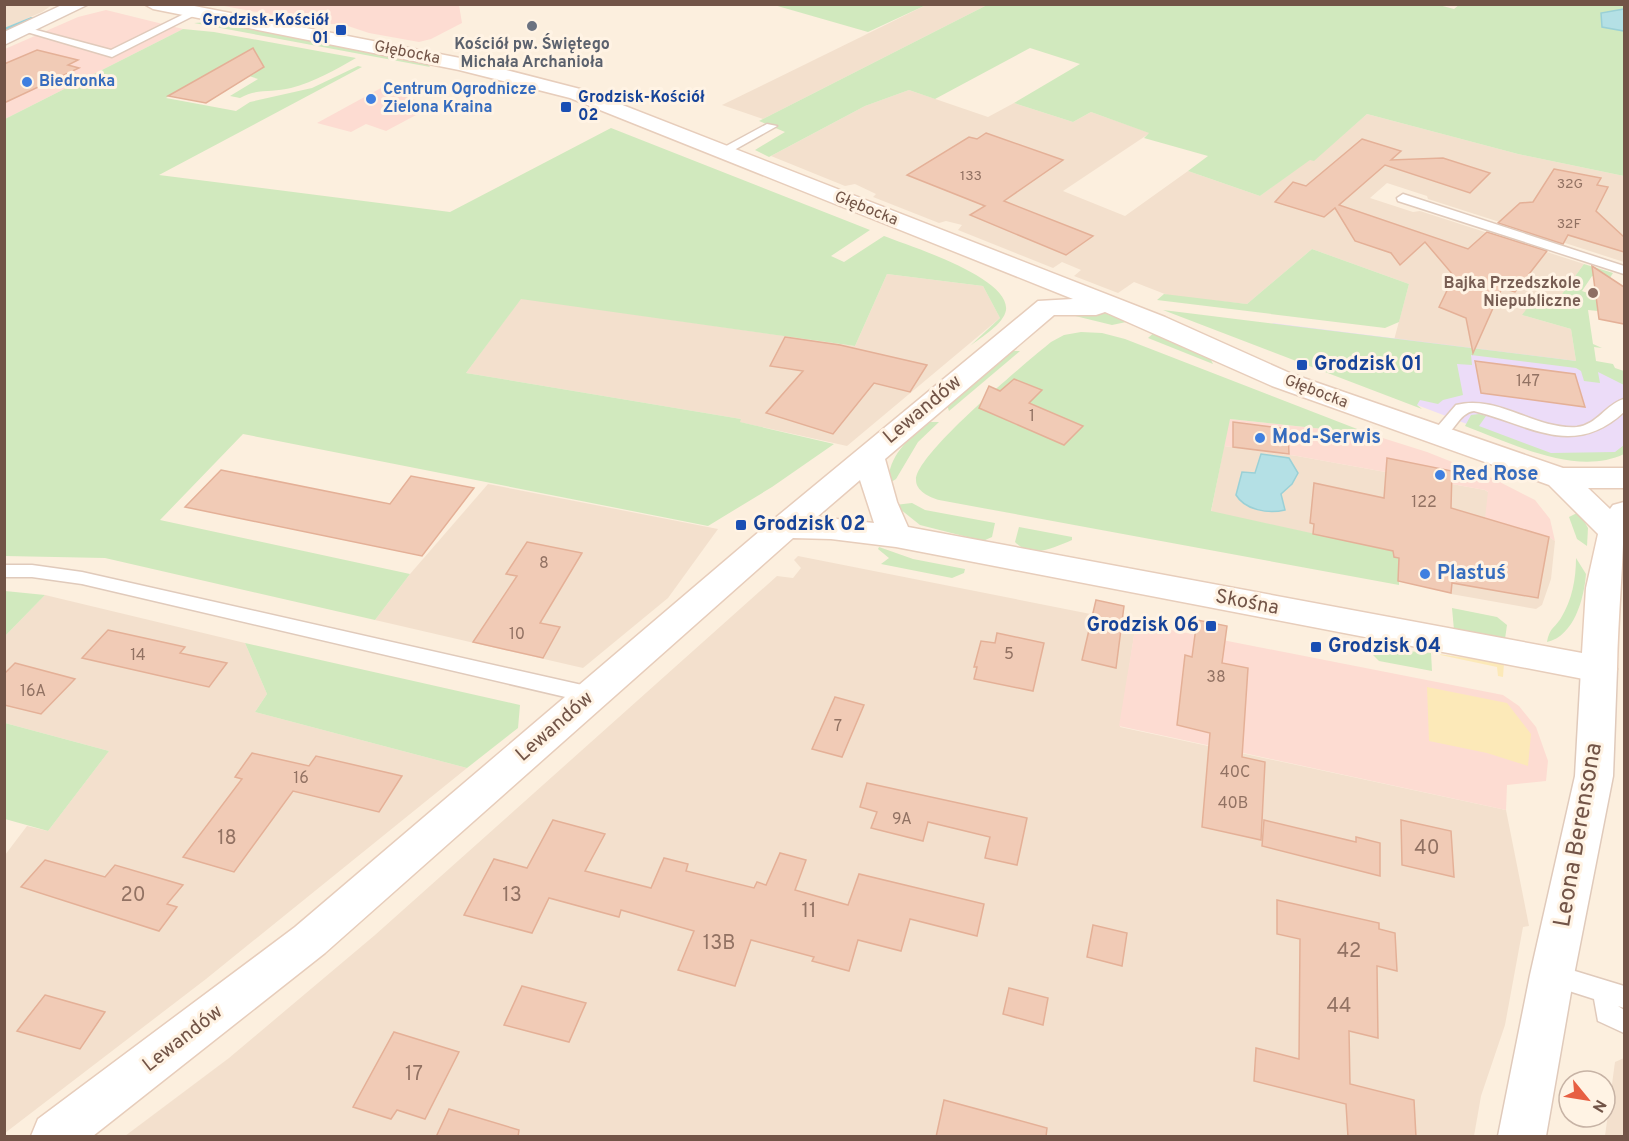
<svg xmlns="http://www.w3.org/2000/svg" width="1629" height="1141" font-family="Overpass,sans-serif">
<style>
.residential{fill:#f3e0cd}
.commercial{fill:#fddcd2}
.education{fill:#ecdcf8}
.green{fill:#d1e9be}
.sand{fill:#fce9b8}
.water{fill:#b4e0e5;stroke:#9ad0d6;stroke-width:1.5}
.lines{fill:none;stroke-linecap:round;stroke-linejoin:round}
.stream{fill:#9ad0d6;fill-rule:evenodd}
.building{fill:#f1cbb6;stroke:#e4b097;stroke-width:1.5}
.lane-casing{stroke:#e0cabb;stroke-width:3}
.street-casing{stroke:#e0cabb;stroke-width:3}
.secondary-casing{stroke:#e7cdbb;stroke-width:3}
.lane{fill:#fff;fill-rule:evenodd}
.street{fill:#fff;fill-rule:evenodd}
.secondary{fill:#fff;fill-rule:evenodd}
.worship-dot{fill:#6b7280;stroke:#fff3e4;stroke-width:2}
.transit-dot{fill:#1a4fb4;stroke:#fff3e4;stroke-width:2}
.shop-dot{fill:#3f7fe0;stroke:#fff3e4;stroke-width:2}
.education-dot{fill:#8d6e63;stroke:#fff3e4;stroke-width:2}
.labels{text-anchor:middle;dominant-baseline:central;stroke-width:6;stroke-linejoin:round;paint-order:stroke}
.far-number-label{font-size:14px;fill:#927263}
.far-transit-label{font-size:16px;font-weight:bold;fill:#164399;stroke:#fff3e4;text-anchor:end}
.far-worship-label{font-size:16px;font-weight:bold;fill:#5b616d;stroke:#fff3e4}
.far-street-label{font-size:16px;fill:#725447;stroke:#fff3e4}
.far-shop-label{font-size:16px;font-weight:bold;fill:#366cbe;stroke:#fff3e4;text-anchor:start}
.far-education-label{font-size:16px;font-weight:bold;fill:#785e54;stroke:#fff3e4;text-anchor:end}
.number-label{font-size:16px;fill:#927263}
.transit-label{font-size:20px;font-weight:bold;fill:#164399;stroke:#fff3e4;text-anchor:start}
.street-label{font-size:20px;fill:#725447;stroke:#fff3e4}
.shop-label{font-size:20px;font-weight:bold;fill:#366cbe;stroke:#fff3e4;text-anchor:start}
.near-number-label{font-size:20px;fill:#927263}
.near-street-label{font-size:24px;fill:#725447;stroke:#fff3e4}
</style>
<rect width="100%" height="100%" fill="#fcefde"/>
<g class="residential">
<polygon points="5,5 52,5 42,12 5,28"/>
<polygon points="926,5 987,5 763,119 722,105"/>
<polygon points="909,90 988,117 1014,103 1073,122 1091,112 1150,133 1063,191 1125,216 1188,171 1260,196 1310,159 1314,160 1367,114 1518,154 1624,176 1624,262 1428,199 1427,196 1387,183 1370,198 1413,212 1420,211 1584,264 1554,305 1522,315 1571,329 1576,361 1401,340 1394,340 1409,284 1312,249 1247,304 1170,296 1134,282 1118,293 1074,276 1081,270 1062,262 1053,268 958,230 962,225 946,221 939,223 873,197 876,194 855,184 845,186 771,156 865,106"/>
<polygon points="887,274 983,286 1000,318 847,446 739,422 741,419 466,373 521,298 855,346"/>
<polygon points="1224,446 1297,456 1485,490 1555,541 1551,579 1542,605 1536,609 1451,594 1452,583 1399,556 1394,557 1393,551 1211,512"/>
<polygon points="488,484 718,529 668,598 583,668 375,620 410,574"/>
<polygon points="798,556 1136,623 1120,727 1506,810 1529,926 1523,927 1505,1025 1481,1096 1474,1136 125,1136 229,1058 375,935 777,576 793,578 801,568 794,560"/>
<polygon points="45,595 245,643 267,694 255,712 467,768 206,979 5,1133 5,855 27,826 48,831 109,751 5,723 5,636"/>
<polygon points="1624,1058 1624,1136 1605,1136 1615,1062"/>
</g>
<g class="commercial">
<polygon points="219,5 459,5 462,23 431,39 419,42 369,33 342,24 321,24"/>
<polygon points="106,10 183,29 5,119 5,49 78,17"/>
<polygon points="381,88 433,106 386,131 366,124 351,132 317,123"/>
<polygon points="1229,419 1370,434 1427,452 1490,477 1535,500 1550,519 1555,541 1549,537 1485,518 1488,492 1485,490 1297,456 1224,446"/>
<polygon points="1136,623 1503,695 1519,706 1536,727 1548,761 1546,781 1507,785 1506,810 1119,726"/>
</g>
<polygon class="education" points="1272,323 1576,361 1624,378 1624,450 1619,455 1551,456 1417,405"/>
<g class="green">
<polygon points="1435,4 1454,9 1460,4 1624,5 1624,176 1518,154 1367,114 1314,161 1310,160 1260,196 1188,171 1208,156 1144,138 1149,133 1091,112 1073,122 1014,103 1080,64 1030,48 935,99 909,90 865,106 769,157 755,150 785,132 759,121 987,5"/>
<polygon points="774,5 926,5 868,32"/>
<polygon points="209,22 402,57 427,63 430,67 194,23"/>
<path d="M183,29L214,32L356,58C335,70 314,82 291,88C272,93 257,88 240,98L230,96L258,79L249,76L259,70L222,73L211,72L166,98L236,111L250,102L312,88L358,66L362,67L159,175L450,212L611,128L870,230L831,256L844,262L884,236C909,246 1010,277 1006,310C1004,324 980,338 970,346L1000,318L983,286L887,274L855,346L521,299L466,373L741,419L740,422L834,444L772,487L708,526L243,434L160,520L410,574L375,620L105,558L5,556V119Z"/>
<polygon points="1312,249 1409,284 1399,322 1385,328 1157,300 1164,294 1247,304"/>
<polygon points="1584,264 1613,273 1608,281 1592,276 1582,291 1596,296 1598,311 1588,310 1593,344 1602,348 1594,347 1596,361 1613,364 1615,368 1624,371 1624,385 1598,372 1600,383 1584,381 1581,371 1576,368 1471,355 1472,365 1457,364 1463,395 1443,400 1438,404 1420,400 1417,405 1422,409 1163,310 1576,361 1571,329 1522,315 1534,299 1554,305"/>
<polygon points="1101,312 1131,321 1112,325 1067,314"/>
<polygon points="1156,331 1210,358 1213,364 1148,338"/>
<path d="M1081,332L1102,333L1125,339L1370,434L1230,419L1211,511L1393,551L1394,557L1399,558V585L939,500C929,497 916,491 916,480C915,454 1028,361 1051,342L1064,335Z"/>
<polygon points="1010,351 1020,351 949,411 947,405"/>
<path d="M1479,414L1486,416L1479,426L1551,453L1615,452L1624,445V454C1576,477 1511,443 1465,426L1471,415Z"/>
<path d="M928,422H939L918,442L896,479L888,484C889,454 907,441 928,422Z"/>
<polygon points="912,503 925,510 995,523 992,537 983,541 920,525 895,505"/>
<polygon points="1579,512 1588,528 1587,546 1577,539 1569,517"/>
<path d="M1019,527L1072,537V540C1053,548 1032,559 1015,542Z"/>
<polygon points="879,547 913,559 965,569 964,573 952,578 881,564 889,558 878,549"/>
<path d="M1576,558L1586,574C1584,599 1574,636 1547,642C1550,627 1554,629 1561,618C1572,600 1576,579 1576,558Z"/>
<polygon points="5,591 45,595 5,636 4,591"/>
<polygon points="1452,608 1497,617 1507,625 1505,639 1454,630"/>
<polygon points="245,643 520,705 518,728 467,768 255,712 267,694"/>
<polygon points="1370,648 1431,653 1432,671 1379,661 1370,652"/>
<polygon points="5,723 109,751 48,831 5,819"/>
</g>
<g class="sand">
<polygon points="1431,653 1504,663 1503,677 1498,676 1497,667"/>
<polygon points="1427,687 1507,703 1531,734 1528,766 1487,753 1429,741"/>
</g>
<g class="water">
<polygon points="1624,9 1624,31 1602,27 1601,13"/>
<path d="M1261,454L1289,458L1298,473L1292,484L1281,494L1285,510C1268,514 1245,510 1236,495L1242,472L1255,473Z"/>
</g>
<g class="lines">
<polygon class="stream" points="31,17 36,18 4,31 4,28"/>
</g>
<g class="building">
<polygon points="253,48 264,67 206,103 168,96"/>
<polygon points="37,50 78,60 68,65 79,68 4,103 4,64"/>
<polygon points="986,133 1063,160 1004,201 1093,236 1066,255 970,215 985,206 907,175 969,137 977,139"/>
<polygon points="1362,139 1401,151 1391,160 1443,158 1490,173 1470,193 1385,165 1339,205 1468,249 1487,232 1547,251 1515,292 1502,288 1473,353 1466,318 1439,307 1454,276 1425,242 1400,265 1391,253 1355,241 1335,208 1324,217 1275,202 1293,182 1306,186"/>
<polygon points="1554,169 1601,178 1597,185 1608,187 1596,211 1624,237 1624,252 1568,235 1563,244 1498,223 1520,203 1533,202"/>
<polygon points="1592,266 1624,287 1624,324 1599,319"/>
<polygon points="785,337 840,345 927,365 910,392 874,383 833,434 766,413 803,371 770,366"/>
<polygon points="1475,361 1575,374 1585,407 1481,393"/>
<polygon points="1014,379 1042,390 1029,403 1083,426 1064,445 979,408 989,386 1000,391"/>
<polygon points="1233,422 1288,429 1289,454 1233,447"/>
<polygon points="1387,458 1452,471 1451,508 1549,537 1538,598 1452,583 1451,593 1398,581 1399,558 1394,557 1393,551 1313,534 1314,524 1310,523 1314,483 1384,498"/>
<polygon points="221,470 390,504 411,476 474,488 422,556 185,507"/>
<polygon points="527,542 582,553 540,623 560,627 543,658 473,642 517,576 506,574"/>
<polygon points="1096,600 1124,606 1116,668 1082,660"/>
<polygon points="1197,620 1227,626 1222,663 1248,668 1242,757 1265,762 1261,840 1202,827 1210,733 1177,725 1185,655 1192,657"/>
<polygon points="108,630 185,647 180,653 227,663 209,687 82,658"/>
<polygon points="997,633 1044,643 1033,691 974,679 977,667 974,667 981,641 995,643"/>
<polygon points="15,663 75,679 41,714 4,705 4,674"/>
<polygon points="835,697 864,705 842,757 812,749"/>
<polygon points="252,753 309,766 316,756 402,776 379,812 293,791 234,872 183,857 242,779 235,777"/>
<polygon points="867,783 1027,818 1017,865 985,858 990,837 928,822 923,841 871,828 877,812 860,807"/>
<polygon points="553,820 605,834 585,871 651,888 664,858 688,864 686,871 754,888 757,882 766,885 780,853 806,860 795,890 848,905 859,874 984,904 977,936 910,919 901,951 858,940 849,971 812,961 814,957 751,940 735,986 678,970 694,931 621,910 619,917 549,898 532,933 464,915 494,859 527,868"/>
<polygon points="1264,820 1356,842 1356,837 1380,843 1380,876 1262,846"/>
<polygon points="1401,820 1451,831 1454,877 1402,865"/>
<polygon points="45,860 105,877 115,865 183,885 167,904 177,907 159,931 21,887"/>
<polygon points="1277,900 1379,923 1379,929 1395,933 1397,971 1377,966 1378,1038 1349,1031 1350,1084 1414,1100 1416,1137 1348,1137 1346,1104 1254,1081 1256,1048 1299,1059 1300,939 1277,934"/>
<polygon points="1093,925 1127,933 1122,966 1087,957"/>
<polygon points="522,986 586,1003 569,1042 504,1025"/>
<polygon points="1009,988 1048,998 1043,1025 1003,1014"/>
<polygon points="45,995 105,1012 80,1049 17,1031"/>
<polygon points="394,1032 459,1052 425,1119 397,1110 391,1119 353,1107"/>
<polygon points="944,1100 1047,1128 1046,1137 936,1137"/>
<polygon points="449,1109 519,1130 518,1137 436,1137"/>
</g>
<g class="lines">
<g class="lane-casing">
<g id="lane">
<polygon points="190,11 199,13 112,57 20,30 25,27 111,50"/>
<polygon points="767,124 777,126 727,154 717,151"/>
<polygon points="1403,194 1624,266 1624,274 1398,201 1397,198"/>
<path d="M1624,399V412C1573,459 1530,425 1474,411C1458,413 1455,434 1440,438L1432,433L1456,405C1498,394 1535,430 1577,427C1597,425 1606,404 1624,399Z"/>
<polygon points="4,565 32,565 82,572 591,687 598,690 601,695 598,700 591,703 82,584 32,577 4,577"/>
<polygon points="1552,964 1624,986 1624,1008 1618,1006 1624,1010 1624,1033 1598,1021 1594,999 1544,983 1540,975 1544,967"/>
</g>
</g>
<g class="street-casing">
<g id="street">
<polygon points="64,4 89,4 4,45 4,32"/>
<polygon points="1599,656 1612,660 1617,669 1613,776 1574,975 1546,1136 1498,1136 1530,975 1575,776 1581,669 1586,660"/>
</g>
</g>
<g class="secondary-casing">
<path id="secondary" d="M144,4H184L460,58L584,90L1165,317L1292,374L1563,468H1624V488H1588L1610,509L1613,505L1624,502C1624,558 1618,613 1617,669L1612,678L1599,682L896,547L831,539L793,538L325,953L93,1136H31L38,1119L295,927L774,519L1038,301L1073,299L570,98L459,70L153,9ZM1105,312L1272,386L1549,485L1598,534L1586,588L1582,653L908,527L897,502L885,459L1054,315H1096ZM860,480L874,523L817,517Z"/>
</g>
<use href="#lane" class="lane"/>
<use href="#street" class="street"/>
<use href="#secondary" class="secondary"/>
</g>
<circle class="worship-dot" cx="532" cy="26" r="6"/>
<g class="transit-dot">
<rect x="335" y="24" width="12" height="12" rx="3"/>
<rect x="560" y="101" width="12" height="12" rx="3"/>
<rect x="1296" y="359" width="12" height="12" rx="3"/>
<rect x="735" y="519" width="12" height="12" rx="3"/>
<rect x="1205" y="620" width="12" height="12" rx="3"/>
<rect x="1310" y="641" width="12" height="12" rx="3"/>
</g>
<g class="shop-dot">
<circle cx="27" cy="82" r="6"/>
<circle cx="371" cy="99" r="6"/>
<circle cx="1260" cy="438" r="6"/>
<circle cx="1440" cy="475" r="6"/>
<circle cx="1425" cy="574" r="6"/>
</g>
<circle class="education-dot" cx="1593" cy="293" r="6"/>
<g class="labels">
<g class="far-number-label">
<text x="971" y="176">133</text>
<text x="1570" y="184">32G</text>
<text x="1569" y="224">32F</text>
</g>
<g class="far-transit-label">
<text x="329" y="21">Grodzisk-Kościół<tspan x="329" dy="18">01</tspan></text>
<text x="578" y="98" text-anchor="start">Grodzisk-Kościół<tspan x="578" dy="18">02</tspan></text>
</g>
<g class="far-worship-label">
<text x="532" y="45">Kościół pw. Świętego<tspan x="532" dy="18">Michała Archanioła</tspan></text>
</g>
<g class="far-street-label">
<text transform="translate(407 53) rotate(11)">Głębocka</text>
<text transform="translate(866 209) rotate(22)">Głębocka</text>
<text transform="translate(1316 392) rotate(21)">Głębocka</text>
</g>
<g class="far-shop-label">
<text x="39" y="82">Biedronka</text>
<text x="383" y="90">Centrum Ogrodnicze<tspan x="383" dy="18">Zielona Kraina</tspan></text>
</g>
<g class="far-education-label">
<text x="1581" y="284">Bajka Przedszkole<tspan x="1581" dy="18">Niepubliczne</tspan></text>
</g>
<g class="number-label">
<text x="1528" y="382">147</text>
<text x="1032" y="417">1</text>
<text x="1424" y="503">122</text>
<text x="544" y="564">8</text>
<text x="517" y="635">10</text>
<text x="1009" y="655">5</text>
<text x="138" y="656">14</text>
<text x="1216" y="678">38</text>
<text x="33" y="692">16A</text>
<text x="838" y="727">7</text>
<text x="1235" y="773">40C</text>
<text x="301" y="779">16</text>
<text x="1233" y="804">40B</text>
<text x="902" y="820">9A</text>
</g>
<g class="transit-label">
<text x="1314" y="365">Grodzisk 01</text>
<text x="753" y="525">Grodzisk 02</text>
<text x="1199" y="626" text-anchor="end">Grodzisk 06</text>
<text x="1328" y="647">Grodzisk 04</text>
</g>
<g class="street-label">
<text transform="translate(923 410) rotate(-40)">Lewandów</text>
<text transform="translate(1247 603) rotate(11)">Skośna</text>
<text transform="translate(555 727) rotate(-41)">Lewandów</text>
<text transform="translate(183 1039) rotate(-38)">Lewandów</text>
</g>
<g class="shop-label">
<text x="1272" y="438">Mod-Serwis</text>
<text x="1452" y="475">Red Rose</text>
<text x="1437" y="574">Plastuś</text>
</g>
<g class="near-number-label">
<text x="227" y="839">18</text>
<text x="1427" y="849">40</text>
<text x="133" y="896">20</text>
<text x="512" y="896">13</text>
<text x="809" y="912">11</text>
<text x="719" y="944">13B</text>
<text x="1349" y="952">42</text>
<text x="1339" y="1007">44</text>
<text x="414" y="1075">17</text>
</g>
<g class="near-street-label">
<text transform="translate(1579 835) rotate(-80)">Leona Berensona</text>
</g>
</g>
<rect width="1629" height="1141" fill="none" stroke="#725447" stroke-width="12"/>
<g transform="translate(1587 1099) rotate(120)"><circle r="28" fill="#fff3e4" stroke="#c7b3a5" stroke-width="1.5"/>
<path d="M0-4.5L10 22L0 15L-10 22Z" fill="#e75f42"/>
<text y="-9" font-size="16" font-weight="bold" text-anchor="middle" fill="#725447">N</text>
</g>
</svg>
